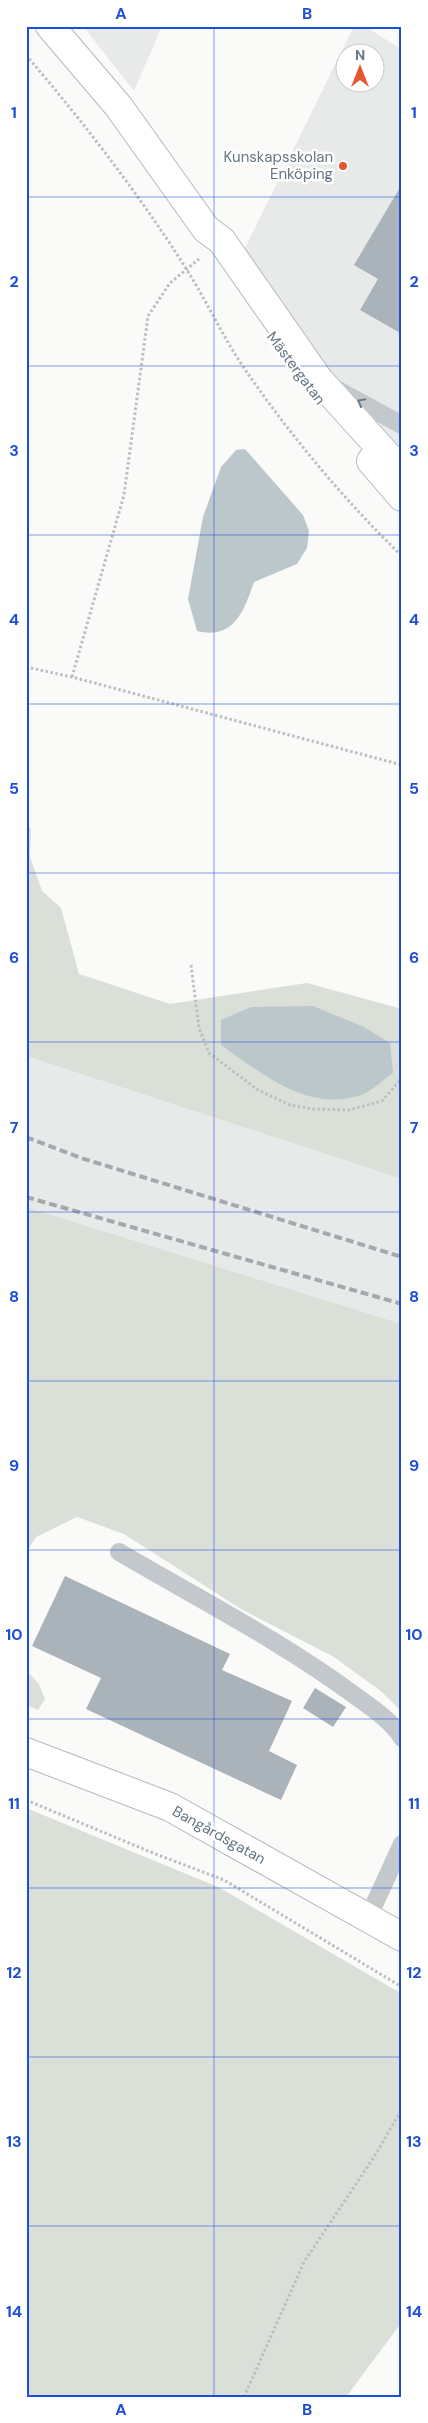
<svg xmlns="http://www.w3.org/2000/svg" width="428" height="2423" font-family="'DM Sans',sans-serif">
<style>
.built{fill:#e8e9e9;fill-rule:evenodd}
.green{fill:#dadfd7}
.water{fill:#bbc7cb}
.building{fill:#aab3b9}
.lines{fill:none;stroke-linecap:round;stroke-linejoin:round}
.secondary-casing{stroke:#b3babf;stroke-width:30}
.path{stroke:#bbbfc2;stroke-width:3;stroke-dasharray:2.5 2.5;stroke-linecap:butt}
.lane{stroke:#c3c8cc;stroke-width:18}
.secondary{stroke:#fff;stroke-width:28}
.rail{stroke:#a2aab0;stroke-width:4;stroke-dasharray:8 4;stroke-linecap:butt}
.oneway{stroke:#6a7a87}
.grid{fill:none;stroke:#1d4ed8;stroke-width:1;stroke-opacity:0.55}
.poi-dot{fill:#e4572e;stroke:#fff;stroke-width:2}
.labels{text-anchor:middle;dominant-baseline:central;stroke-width:5;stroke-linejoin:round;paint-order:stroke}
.poi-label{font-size:15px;fill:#657683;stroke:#fff;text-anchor:end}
.street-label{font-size:15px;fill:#657683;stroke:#fff}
.neatline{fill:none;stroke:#1d4ed8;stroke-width:2}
.grid-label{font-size:16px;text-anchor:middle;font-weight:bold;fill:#1d4ed8}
</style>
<rect width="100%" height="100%" fill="#fafaf8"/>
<g class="built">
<polygon points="83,26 162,26 134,91"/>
<path d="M354,26H365L402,50V453L327,374L244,250ZM346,52H376V82H346Z"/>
<polygon points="26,1056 402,1179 402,1324 26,1207"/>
</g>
<g class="green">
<polygon points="26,825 31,829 30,857 42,891 61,908 79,974 170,1004 307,983 402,1009 402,1179 26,1056"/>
<polygon points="26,1207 402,1324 402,1712 382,1692 334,1657 241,1609 124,1534 77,1517 36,1537 26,1553"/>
<polygon points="26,1670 39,1684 45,1699 38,1710 26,1705"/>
<polygon points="26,1808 218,1887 402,1994 402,2322 346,2397 26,2397"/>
</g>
<g class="water">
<path d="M245,449L303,515L309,531L307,548L297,564L254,582C244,611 234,640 197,631L188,599L203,517L221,467L236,450Z"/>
<path d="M313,1006L364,1027L390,1043L393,1073C383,1080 372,1091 361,1095C309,1113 261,1073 221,1045V1020L251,1007Z"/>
</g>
<g class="building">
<polygon points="402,184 402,334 360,310 378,279 354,265"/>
<polygon points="65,1576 230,1654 222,1670 292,1701 269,1751 297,1765 281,1800 86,1709 101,1678 32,1646"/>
<polygon points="315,1688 346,1707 333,1727 303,1708"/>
</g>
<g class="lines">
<g class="secondary-casing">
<g id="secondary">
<polyline points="50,26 119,107 206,229 222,241 319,380 402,472"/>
<polyline points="371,461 402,497"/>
<polyline points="26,1752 170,1807 402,1937"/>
</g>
</g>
<g class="path">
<path d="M26,55C84,123 139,194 187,270C207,302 223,337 244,368C290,435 344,500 402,556"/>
<polyline points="26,667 72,677 402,765"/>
<polyline points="72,677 124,495 148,316 170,283 199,259"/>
<polyline points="191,965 199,1028 209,1053 258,1090 290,1105 314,1109 349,1110 382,1101 402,1078"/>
<polyline points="26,1800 153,1853 224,1880 402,1987"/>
<polyline points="244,2397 304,2262 374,2157 402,2109"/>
</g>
<g class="lane">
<polyline points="334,388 402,425"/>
<path d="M119,1552C199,1599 283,1642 357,1697C372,1708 393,1722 402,1738"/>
<polyline points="368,1918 402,1844"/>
</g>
<use href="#secondary" class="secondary"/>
<g class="rail">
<polyline points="26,1137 81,1158 402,1257"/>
<polyline points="26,1197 402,1304"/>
</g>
</g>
<defs><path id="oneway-chevron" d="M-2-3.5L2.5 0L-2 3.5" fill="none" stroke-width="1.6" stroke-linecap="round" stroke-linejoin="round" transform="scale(1.25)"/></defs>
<use class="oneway" href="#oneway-chevron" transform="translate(361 402) rotate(-151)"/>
<path class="grid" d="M214,26V2397M26,197H402M26,366H402M26,535H402M26,704H402M26,873H402M26,1042H402M26,1212H402M26,1381H402M26,1550H402M26,1719H402M26,1888H402M26,2057H402M26,2226H402"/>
<circle class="poi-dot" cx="343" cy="166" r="5"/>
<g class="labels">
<g class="poi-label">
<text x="333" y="157">Kunskapsskolan<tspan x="333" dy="17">Enköping</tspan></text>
</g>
<g class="street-label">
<text transform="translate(296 368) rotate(53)">Mästergatan</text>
<text transform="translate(219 1835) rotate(29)">Bangårdsgatan</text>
</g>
</g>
<rect width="428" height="2423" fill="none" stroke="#ffffff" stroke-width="55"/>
<g transform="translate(360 68)"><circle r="24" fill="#ffffff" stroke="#c1c8cd"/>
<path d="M0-4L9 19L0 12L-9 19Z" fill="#e4572e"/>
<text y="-8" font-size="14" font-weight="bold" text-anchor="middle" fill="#657683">N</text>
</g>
<rect x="28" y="28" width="372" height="2368" class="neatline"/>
<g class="grid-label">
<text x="121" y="19">A</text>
<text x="307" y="19">B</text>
<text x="14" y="118">1</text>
<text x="414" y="118">1</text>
<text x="14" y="287">2</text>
<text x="414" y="287">2</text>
<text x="14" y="456">3</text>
<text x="414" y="456">3</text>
<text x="14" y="625">4</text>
<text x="414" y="625">4</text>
<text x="14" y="794">5</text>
<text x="414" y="794">5</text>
<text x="14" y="963">6</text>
<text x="414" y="963">6</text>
<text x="14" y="1133">7</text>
<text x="414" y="1133">7</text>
<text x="14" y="1302">8</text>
<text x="414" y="1302">8</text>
<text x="14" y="1471">9</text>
<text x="414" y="1471">9</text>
<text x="14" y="1640">10</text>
<text x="414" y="1640">10</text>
<text x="14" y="1809">11</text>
<text x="414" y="1809">11</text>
<text x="14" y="1978">12</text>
<text x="414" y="1978">12</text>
<text x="14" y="2147">13</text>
<text x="414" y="2147">13</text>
<text x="14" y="2317">14</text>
<text x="414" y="2317">14</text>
<text x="121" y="2415">A</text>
<text x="307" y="2415">B</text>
</g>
</svg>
